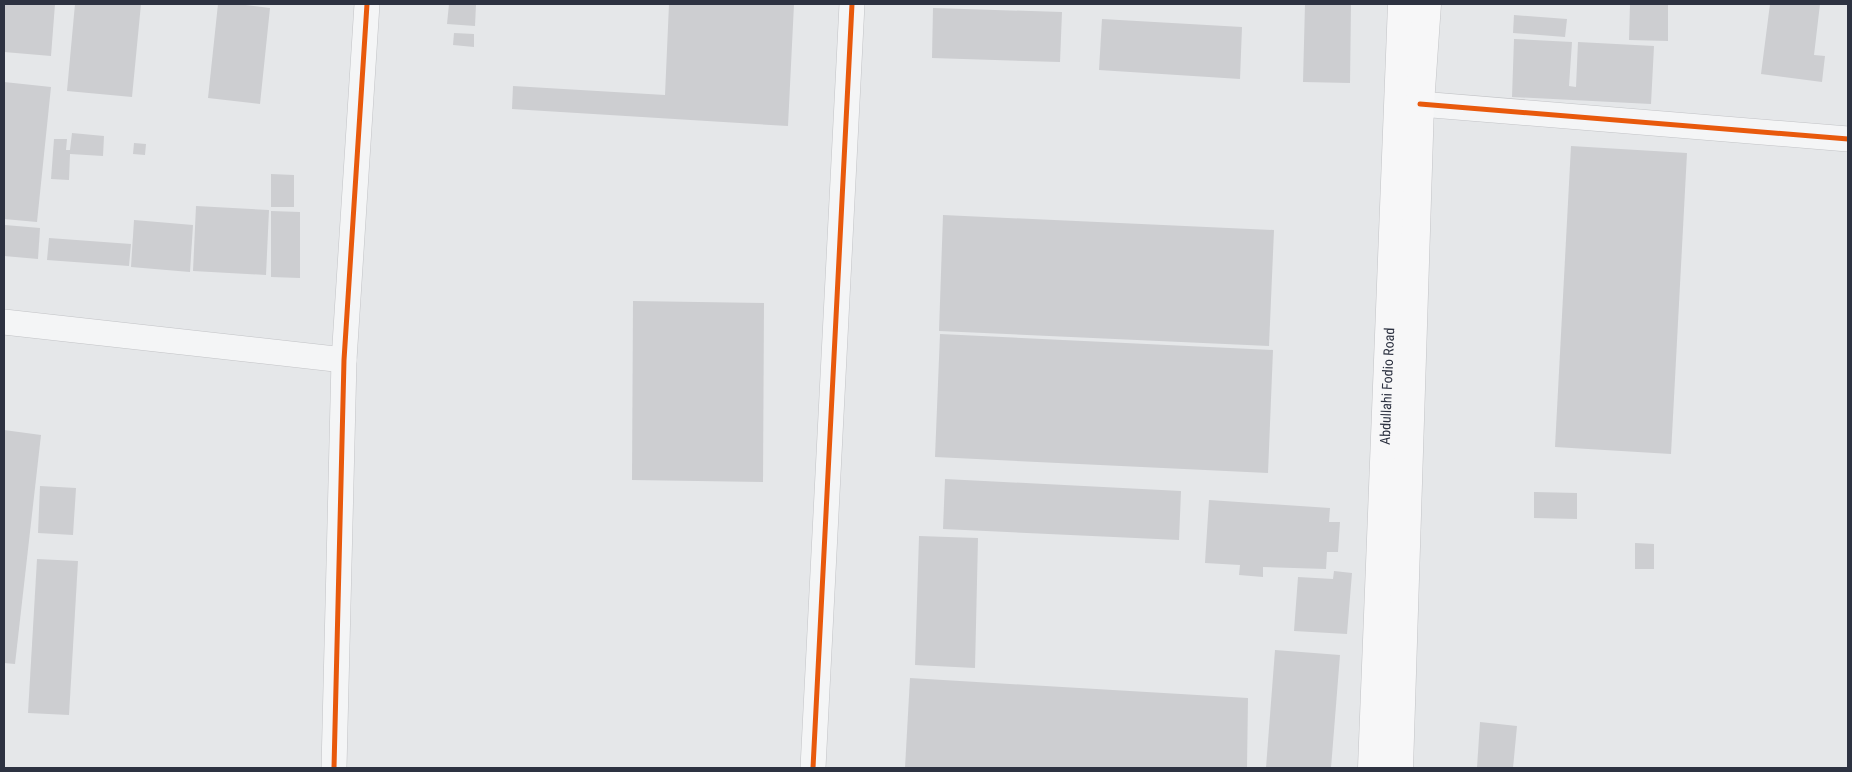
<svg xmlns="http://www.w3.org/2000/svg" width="1852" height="772" font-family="'Roboto Condensed',sans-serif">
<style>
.building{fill:#cdced1}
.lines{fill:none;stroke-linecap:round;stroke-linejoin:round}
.minor-casing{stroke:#c2c3c6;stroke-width:26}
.secondary-casing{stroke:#c2c3c6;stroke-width:29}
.minor{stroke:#f4f5f6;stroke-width:25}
.secondary{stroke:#f7f7f8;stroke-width:28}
.cycleway-casing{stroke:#f4f5f8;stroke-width:8}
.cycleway{stroke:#e8590c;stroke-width:5}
.labels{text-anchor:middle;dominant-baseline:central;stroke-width:4;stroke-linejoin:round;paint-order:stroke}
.street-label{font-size:14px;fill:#2d3241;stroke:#f4f5f8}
</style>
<rect width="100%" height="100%" fill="#e5e7e9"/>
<g class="building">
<polygon points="4,4 55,4 51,56 4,52"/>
<polygon points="75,4 141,4 132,97 67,91"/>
<polygon points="218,4 237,4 270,8 260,104 208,98"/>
<polygon points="449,4 476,4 475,26 447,24"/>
<polygon points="669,4 794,4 788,126 512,109 513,86 665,95"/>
<polygon points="1305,4 1351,4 1350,83 1303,82"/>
<polygon points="1630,4 1668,4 1668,41 1629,40"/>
<polygon points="1770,4 1820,4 1814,55 1825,56 1822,82 1761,74"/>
<polygon points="933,8 1062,12 1060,62 932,58"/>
<polygon points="1514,15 1567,19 1565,37 1513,33"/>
<polygon points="1102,19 1242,27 1240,79 1099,70"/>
<polygon points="454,33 474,34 474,47 453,45"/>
<polygon points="1514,39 1572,42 1569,86 1576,87 1578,42 1654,46 1651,104 1512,97"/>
<polygon points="4,82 51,87 37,222 4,219"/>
<polygon points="72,133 104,136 103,156 70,154 69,180 51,179 54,139 67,139 66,150 70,150"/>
<polygon points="134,143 146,144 145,155 133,154"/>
<polygon points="1571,146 1687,153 1671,454 1555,447"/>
<polygon points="271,174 294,175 294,207 271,207"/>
<polygon points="196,206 269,210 266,275 193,271"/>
<polygon points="271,211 300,212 300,278 271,277"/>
<polygon points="943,215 1274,230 1269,346 939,331"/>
<polygon points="134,220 193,225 190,272 131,267"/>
<polygon points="5,225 40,228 38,259 4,256"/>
<polygon points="49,238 131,244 129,266 47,260"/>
<polygon points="633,301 764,303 763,482 632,480"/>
<polygon points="940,334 1273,350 1268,473 935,457"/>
<polygon points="4,430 41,435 15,664 4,663"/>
<polygon points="945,479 1181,491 1179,540 943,529"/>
<polygon points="40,486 76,488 73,535 38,533"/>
<polygon points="1534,492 1577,493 1577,519 1534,518"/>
<polygon points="1209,500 1330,508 1329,522 1340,522 1338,552 1327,552 1326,569 1263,567 1263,577 1239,575 1240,565 1205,563"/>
<polygon points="919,536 978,538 975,668 915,665"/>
<polygon points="1635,543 1654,544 1654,569 1635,569"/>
<polygon points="37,559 78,561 69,715 28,713"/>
<polygon points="1334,571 1352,573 1347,634 1294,631 1298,577 1333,579"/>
<polygon points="1275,650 1340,655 1331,768 1266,768"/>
<polygon points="910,678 1248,698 1247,768 905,768"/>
<polygon points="1480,722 1517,726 1513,768 1477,768"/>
</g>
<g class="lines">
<g class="minor-casing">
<g id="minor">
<polyline points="1420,104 1848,139"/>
<polyline points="4,322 344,360"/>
<polyline points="334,768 344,360 367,4"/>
<polyline points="813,768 852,4"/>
</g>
</g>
<g class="secondary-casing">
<g id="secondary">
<path id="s1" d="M1372,768L1402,4"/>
<polyline points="1399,768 1420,104 1427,4"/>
</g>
</g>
<use href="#minor" class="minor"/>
<use href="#secondary" class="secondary"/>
<g class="cycleway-casing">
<g id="cycleway">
<polyline points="1420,104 1848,139"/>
<polyline points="334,768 344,360 367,4"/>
<polyline points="813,768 852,4"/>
</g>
</g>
<use href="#cycleway" class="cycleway"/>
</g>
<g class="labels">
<g class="street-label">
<text stroke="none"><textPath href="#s1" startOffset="382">Abdullahi Fodio Road</textPath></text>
</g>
</g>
<rect width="1852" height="772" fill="none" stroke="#2d3241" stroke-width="10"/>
</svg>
